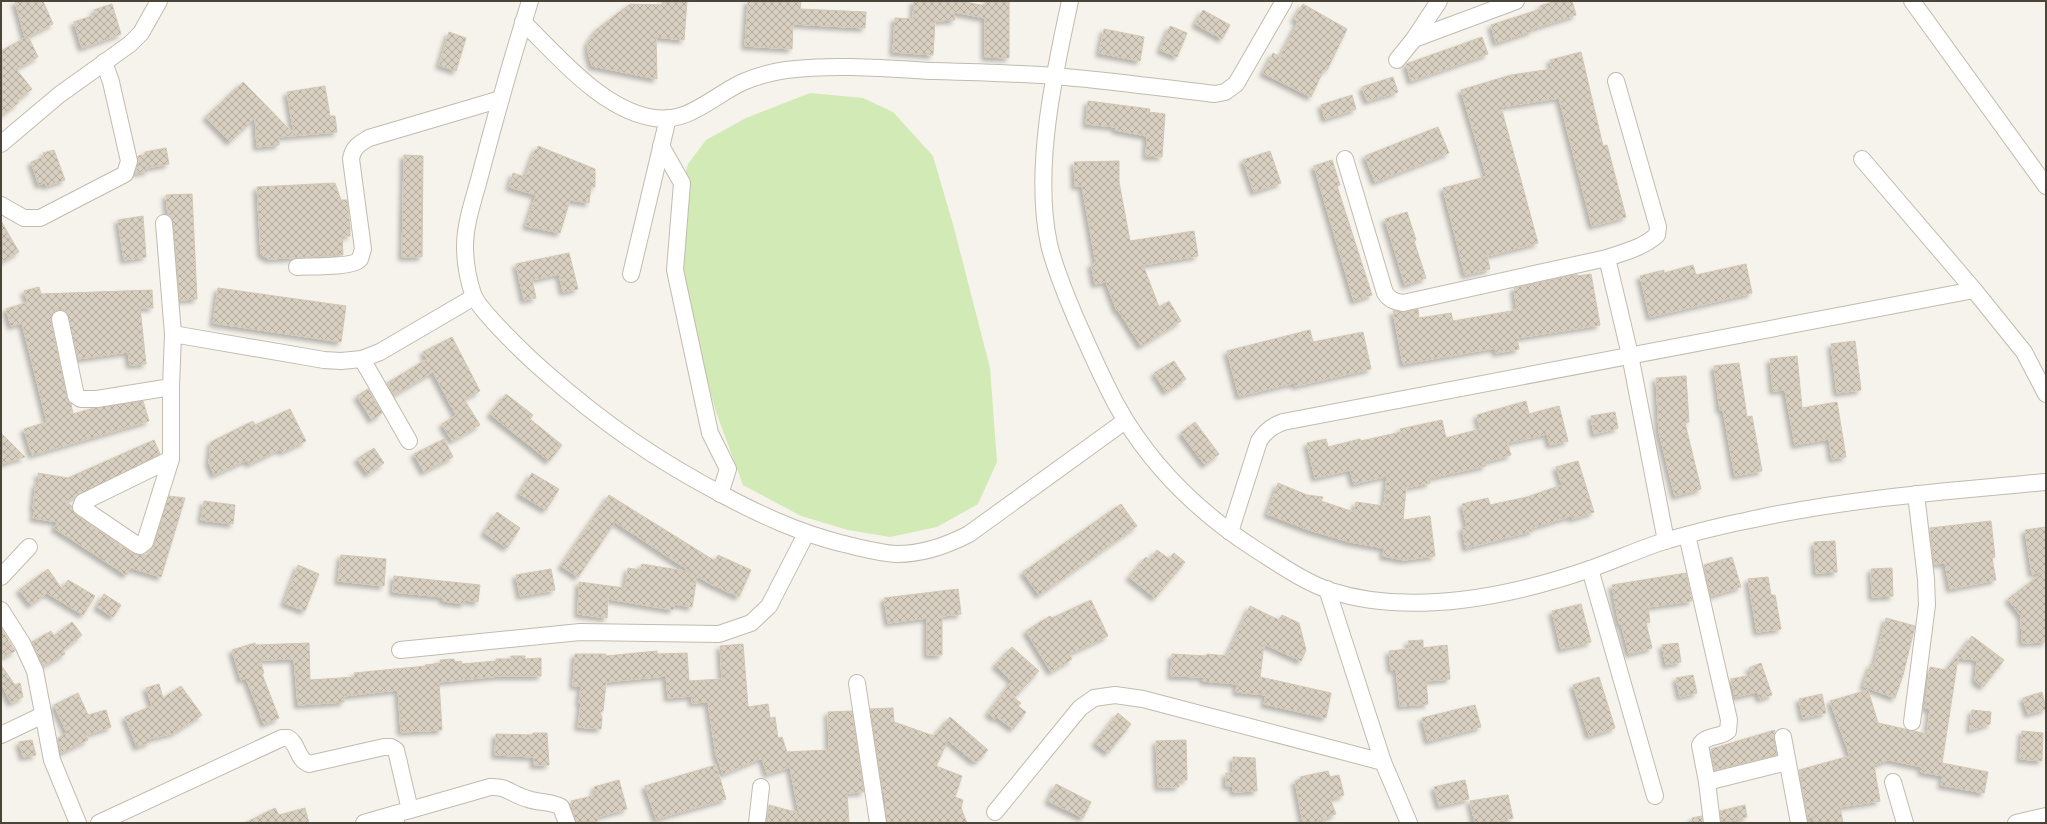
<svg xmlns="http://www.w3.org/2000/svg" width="2047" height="824" font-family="'DM Sans',sans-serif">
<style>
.pitch{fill:#d2eab5}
.building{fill:url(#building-cross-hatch);stroke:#d3c7b4;filter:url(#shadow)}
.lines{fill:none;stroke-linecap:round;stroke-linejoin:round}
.minor-casing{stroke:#c2bbae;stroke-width:18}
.minor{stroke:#fff;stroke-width:16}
</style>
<defs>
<pattern id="building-cross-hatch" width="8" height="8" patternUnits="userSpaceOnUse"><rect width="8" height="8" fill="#d8cfc1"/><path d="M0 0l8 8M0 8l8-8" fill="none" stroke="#b1aa9e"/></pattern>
<filter id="shadow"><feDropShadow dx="-3.5" dy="3.5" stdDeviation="2" flood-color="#0004"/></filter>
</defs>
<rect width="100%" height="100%" fill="#f6f3ec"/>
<polygon class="pitch" points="810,93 863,98 893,112 933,156 954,228 990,368 997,462 978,504 937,527 890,537 848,530 801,516 743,485 716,412 672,257 679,194 688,164 706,140 746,118"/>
<g class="building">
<polygon points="15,1 43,1 53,24 25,38"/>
<polygon points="663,1 687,1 684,40 656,37 657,79 592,66 588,52 588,43 596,30 630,4 662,5"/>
<polygon points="748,1 801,1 800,9 866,12 865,28 793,24 792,49 745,46"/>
<polygon points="914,1 962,1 985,6 985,1 1009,1 1009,58 985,57 985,18 954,12 955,20 935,21 933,55 893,52 895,18 913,19"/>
<polygon points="1555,1 1572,1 1576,15 1531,29 1532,31 1496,43 1491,25 1541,9 1540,6"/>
<polygon points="112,4 121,34 82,48 74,22 95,15 94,10"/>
<polygon points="1303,4 1347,29 1327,70 1324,69 1311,97 1263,73 1273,53 1280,57 1298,22 1294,19"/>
<polygon points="1203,10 1230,25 1222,39 1195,24"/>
<polygon points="1170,26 1187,33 1177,57 1160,50"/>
<polygon points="1104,29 1144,37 1140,61 1099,53"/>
<polygon points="449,32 466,38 456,71 439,65"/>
<polygon points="28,36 38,57 16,69 32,89 17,101 18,103 1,116 1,51"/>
<polygon points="1482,37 1488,54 1411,81 1406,64"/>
<polygon points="1581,52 1603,146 1607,145 1626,217 1592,226 1559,98 1501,107 1538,243 1487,256 1490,269 1465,275 1443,188 1485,177 1486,174 1461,90 1511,75 1552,69 1550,60"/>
<polygon points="1393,77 1398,92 1367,101 1362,87"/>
<polygon points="243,82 294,134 287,92 325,86 330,116 335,116 337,132 279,137 279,145 257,147 255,118 230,142 206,117"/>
<polygon points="1352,95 1356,109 1325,119 1321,105"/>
<polygon points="1088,101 1150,109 1149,112 1165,114 1162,157 1146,156 1147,136 1115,130 1116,127 1086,124"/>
<polygon points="1438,127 1449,153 1375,182 1365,156"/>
<polygon points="538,146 595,169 595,187 591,187 589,203 570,200 560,233 526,226 536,195 509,187 513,173 525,177 535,150 537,150"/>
<polygon points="166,148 169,164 147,168 148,171 135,173 138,163 138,156 145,155 145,152"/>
<polygon points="54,150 65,180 46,186 45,183 39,185 31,162 44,157 43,153"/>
<polygon points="1270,151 1281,183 1254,192 1243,160"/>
<polygon points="404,155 423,156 422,257 402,257"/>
<polygon points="1332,160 1340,185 1337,186 1372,295 1354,301 1314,166"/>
<polygon points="1119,161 1119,182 1130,241 1194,231 1198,256 1143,265 1159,307 1169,301 1181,321 1141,346 1118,310 1117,311 1106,282 1095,284 1091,264 1096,263 1082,186 1075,186 1074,162"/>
<polygon points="335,183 341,200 347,200 350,227 350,236 342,236 343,255 269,259 261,254 257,187"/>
<polygon points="192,194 197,299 180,300 173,222 168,215 166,195"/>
<polygon points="1407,212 1416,240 1414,241 1426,278 1405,285 1385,219"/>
<polygon points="143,216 146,257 124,260 118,220"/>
<polygon points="1,221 19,252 1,262"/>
<polygon points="569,253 578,289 563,292 559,274 532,280 536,298 524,300 516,264"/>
<polygon points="1746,264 1752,293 1650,317 1640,276 1664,270 1664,273 1693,265 1696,275"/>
<polygon points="1577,274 1578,276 1591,274 1600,325 1517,338 1519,349 1496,353 1495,348 1403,364 1393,311 1405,312 1418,309 1419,318 1451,313 1453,321 1517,310 1514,288"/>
<polygon points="39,287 41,294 152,290 153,308 140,308 146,364 130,365 128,352 78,359 67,313 63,310 58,310 53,312 51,321 67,398 71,404 73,414 94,408 143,401 149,421 32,455 24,429 47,422 22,323 11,326 6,309 28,302 24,291"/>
<polygon points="218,288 346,306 341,342 213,323"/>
<polygon points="1310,330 1313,342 1363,332 1371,369 1295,386 1294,383 1239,396 1227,351"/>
<polygon points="452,337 480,391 464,399 480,425 452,441 442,424 456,415 433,372 394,395 387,383 427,359 423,352"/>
<polygon points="1855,341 1861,390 1837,393 1831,344"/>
<polygon points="1797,356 1802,408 1837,402 1846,457 1832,459 1829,439 1795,445 1785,390 1773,391 1770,359"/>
<polygon points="1174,361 1186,379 1166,392 1154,373"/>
<polygon points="1739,363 1747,417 1752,416 1762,471 1735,476 1723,410 1720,410 1714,366"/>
<polygon points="1686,376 1689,422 1685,423 1701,489 1675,496 1659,432 1656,378"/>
<polygon points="368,389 382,413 372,420 357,396"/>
<polygon points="506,394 533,415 530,419 562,445 549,461 490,414"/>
<polygon points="1526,401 1529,414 1559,406 1568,441 1550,445 1547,434 1507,443 1511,455 1485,462 1486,466 1429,478 1430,483 1406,488 1403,520 1430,516 1435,556 1404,560 1383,556 1384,548 1350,542 1309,530 1267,514 1278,483 1307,495 1323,497 1321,501 1354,512 1356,502 1384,506 1387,476 1354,484 1350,470 1315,478 1307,443 1326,439 1328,447 1360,439 1361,441 1401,432 1400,429 1442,420 1446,438 1480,429 1477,415"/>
<polygon points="290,409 306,441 282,452 280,449 249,464 247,460 214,475 209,463 211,442 253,421 255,425"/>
<polygon points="1615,412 1618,428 1594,434 1591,416"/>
<polygon points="1195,422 1219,454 1205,465 1181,433"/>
<polygon points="1,433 25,457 1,464"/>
<polygon points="444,439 453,457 424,472 414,454"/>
<polygon points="154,440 160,454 65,502 72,506 76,515 132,553 141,555 147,555 154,545 169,496 185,498 161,577 131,568 126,575 54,528 58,522 33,518 35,510 33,509 36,483 39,484 39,479 38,473 68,478"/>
<polygon points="374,448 384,463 368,474 357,459"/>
<polygon points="1578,461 1594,512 1572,519 1571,516 1532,528 1533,531 1466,548 1462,528 1467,527 1462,504 1488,498 1490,505 1527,497 1562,485 1556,467"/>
<polygon points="532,473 559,489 546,510 519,494"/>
<polygon points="609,495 715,561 718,555 751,570 739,597 709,583 697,576 692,607 674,604 673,610 608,599 607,618 578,614 579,582 625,588 628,568 640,570 642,564 691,572 615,522 578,577 561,566"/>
<polygon points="204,501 235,505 233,524 201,520"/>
<polygon points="1121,504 1137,526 1039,595 1023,572"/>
<polygon points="497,512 520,528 507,548 484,533"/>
<polygon points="1991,521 1995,557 1992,558 1996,580 1950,589 1945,563 1934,564 1930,528"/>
<polygon points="2046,527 2046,642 2022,643 2021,616 2008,599 2045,571 2032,574 2025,530"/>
<polygon points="1835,541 1837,572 1816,573 1814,542"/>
<polygon points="1157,550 1169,559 1174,553 1185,562 1155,598 1129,577 1146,557 1149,560"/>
<polygon points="341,555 386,559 384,586 338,581"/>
<polygon points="1732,557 1741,587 1711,596 1704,565"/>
<polygon points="298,565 319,574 305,611 284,603"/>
<polygon points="1892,568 1893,596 1872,597 1871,569"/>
<polygon points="48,569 62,589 68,580 95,596 83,615 47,593 31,605 19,590"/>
<polygon points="551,569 555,590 520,596 516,575"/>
<polygon points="1686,573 1692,601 1648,607 1650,622 1646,623 1652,648 1629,654 1621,623 1619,624 1612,585"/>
<polygon points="394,576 480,585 478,602 464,600 464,604 443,601 443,597 393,592"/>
<polygon points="1768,577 1771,595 1775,595 1781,629 1757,632 1748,579"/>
<polygon points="958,589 961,614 942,616 942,655 927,655 927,618 888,623 884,598"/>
<polygon points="104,594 121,605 113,617 97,607"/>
<polygon points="1091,600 1108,636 1069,654 1072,659 1051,672 1026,631 1050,616 1052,618"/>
<polygon points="1581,604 1591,642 1561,649 1552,611"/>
<polygon points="1250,606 1279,620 1282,615 1299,623 1306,650 1301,661 1264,644 1260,677 1331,693 1326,718 1264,704 1266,695 1236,692 1237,684 1203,681 1204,677 1171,676 1172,654 1206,656 1207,654 1227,656"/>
<polygon points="1886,618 1915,626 1903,675 1895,698 1863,686 1871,664 1874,665"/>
<polygon points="72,622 82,635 63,650 65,654 43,666 32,642 51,631 54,636"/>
<polygon points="1,628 15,651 1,658"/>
<polygon points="1972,636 2004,660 1983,687 1975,681 1977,660 1958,658 1942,763 1988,772 1984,793 1941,785 1943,776 1921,772 1922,767 1889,760 1874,765 1880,801 1840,807 1843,823 1814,823 1813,816 1808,818 1799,770 1850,756 1830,701 1868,690 1878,723 1927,734 1930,709 1925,708 1930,667 1946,670"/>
<polygon points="1423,640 1423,648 1447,645 1450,679 1426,681 1428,704 1400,706 1396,669 1391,670 1389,651 1409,649 1408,641"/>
<polygon points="255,643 256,645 309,643 310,680 355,677 354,673 426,666 425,665 441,663 440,660 454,659 455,662 461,661 462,664 496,661 496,659 511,659 511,656 525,656 525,659 541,658 541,676 500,676 439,682 442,730 401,732 398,690 344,696 344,702 298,705 294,659 260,660 264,673 262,674 279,718 264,724 246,678 241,680 232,650"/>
<polygon points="1678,643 1681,662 1666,665 1662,645"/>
<polygon points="743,644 748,707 768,704 770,718 775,717 778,738 782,737 787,752 829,750 828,712 852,711 864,792 847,793 849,823 767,823 769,805 799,813 790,767 767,774 762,758 723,774 716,755 708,702 692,703 692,696 668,698 666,676 606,682 603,711 600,712 602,718 601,729 578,727 581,703 579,703 581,686 573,686 575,654 606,654 606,656 657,651 657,654 687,653 689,681 722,679 720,646"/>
<polygon points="1012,647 1039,671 1014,698 1021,703 1018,706 1026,712 1013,729 997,717 995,719 988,713 1012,681 995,665"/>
<polygon points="1761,663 1772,695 1760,699 1757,692 1735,697 1731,679 1752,675 1749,668"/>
<polygon points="1,665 15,685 20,683 23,697 11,703 1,683"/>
<polygon points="1693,675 1697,693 1680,697 1676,678"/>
<polygon points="1599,677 1615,728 1589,736 1573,685"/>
<polygon points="159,684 163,698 181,686 202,715 174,733 149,739 150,742 137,747 125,717 152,706 146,688"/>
<polygon points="2042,692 2046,709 2028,714 2023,698"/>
<polygon points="78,693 88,715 106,710 111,727 86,735 88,740 61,753 58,738 67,733 54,705"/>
<polygon points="1822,694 1826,713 1803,718 1799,699"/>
<polygon points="1475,705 1481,727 1428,741 1422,718"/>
<polygon points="893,708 894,722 934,736 950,717 988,750 978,761 973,761 948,740 936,766 962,776 955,797 963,800 961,808 967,823 887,823 885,792 883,792 870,709"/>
<polygon points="1972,710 1991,712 1990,724 1970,730"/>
<polygon points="1118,713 1131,724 1108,753 1095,743"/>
<polygon points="1775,730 1774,739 1777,755 1714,770 1711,749"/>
<polygon points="2022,731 2043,733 2042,761 2020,759"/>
<polygon points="533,733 547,733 549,765 534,765 534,757 495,755 496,734 533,735"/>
<polygon points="32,740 36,755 23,757 19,742"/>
<polygon points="1186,740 1187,780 1179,780 1179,787 1158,787 1156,741"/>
<polygon points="1233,757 1255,758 1257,791 1233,792 1233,786 1226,786 1226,773 1233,773"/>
<polygon points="716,765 726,799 656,819 645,786"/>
<polygon points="1328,771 1330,777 1339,775 1344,795 1330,799 1336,814 1312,823 1303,823 1295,781 1301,779 1300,777"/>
<polygon points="619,780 627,809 597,817 598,821 576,823 571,801 593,796 592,794 596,793 594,787"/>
<polygon points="1465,780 1469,799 1439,806 1434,787"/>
<polygon points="1056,784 1091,802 1083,818 1048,801"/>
<polygon points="1508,795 1513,818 1488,823 1475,823 1470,801"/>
<polygon points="1745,805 1747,817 1721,823 1720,811"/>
<polygon points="275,808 279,815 305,808 309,823 245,823"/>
<polygon points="1702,816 1702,823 1692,823 1692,818"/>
</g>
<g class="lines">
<g class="minor-casing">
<g id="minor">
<path d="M530,1C512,58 496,115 481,172C475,196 465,222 465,246C465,262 468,279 473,294C479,311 530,359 545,372C603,423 656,460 725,496C763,516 798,532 840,543C858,547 878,553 897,554C923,554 946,546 969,534L1125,421"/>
<path d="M1070,1C1054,74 1033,170 1049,244C1055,270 1066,295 1076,319C1089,348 1101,376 1116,404C1149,464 1198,512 1255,549C1279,564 1304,582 1331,591C1413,617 1513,596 1593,568C1618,559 1642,548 1668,540C1693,533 1719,526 1745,521C1843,499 1946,491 2046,482"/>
<polyline points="1912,1 2046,186"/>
<path d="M523,22C558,56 600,107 649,117C687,126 712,96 743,82C757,76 772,72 786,70C834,64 883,68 931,71C971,72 1012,73 1053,76C1107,80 1161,88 1215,94L1225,92L1236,84L1284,1"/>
<polyline points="1414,39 1439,1"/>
<polyline points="1397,60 1414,39 1516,1"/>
<polyline points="1,144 59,95 130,44 141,33 159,1"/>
<polyline points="661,146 682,183 675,270 710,433 728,469 720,494"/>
<path d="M1345,159L1385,293C1390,300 1395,302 1403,303L1607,258C1625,252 1642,248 1657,235L1658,227L1616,81"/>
<polyline points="1862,159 1974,290"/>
<polyline points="1,205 24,218 40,218 125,174 129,161 111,82 104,62"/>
<polyline points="164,223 173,334"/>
<polyline points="1607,258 1630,355 1666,541"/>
<path d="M297,267C309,266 353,268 360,259C361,256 362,252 363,249L351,159C353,147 359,144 369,138L501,99"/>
<polyline points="631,274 668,118"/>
<polyline points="60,319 76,396 81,399 97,399 171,387"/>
<polyline points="362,359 409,441"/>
<polyline points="171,459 83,502 81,507 137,545 140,546 145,542 171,459 171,387 173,334 324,360 341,361 362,359 380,352 474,297"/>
<path d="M1230,532L1259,441C1265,431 1272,426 1283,422L1974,290L2024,352L2046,394"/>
<path d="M1687,535L1729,720L1728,731C1720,738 1705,735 1700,745L1707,782L1712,823"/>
<polyline points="1590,569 1655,796"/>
<polyline points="1,577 29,547"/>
<polyline points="1327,589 1383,762 1409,823"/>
<polyline points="1,610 22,643 35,671 52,760 78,823"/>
<polyline points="400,650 580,632 719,634 751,623 769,606 806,534"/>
<polyline points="857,683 878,823"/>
<polyline points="1912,722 1927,605 1926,579 1916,494"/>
<polyline points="1,735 43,715"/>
<polyline points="1783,737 1799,823"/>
<polyline points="1707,782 1787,762"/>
<polyline points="1893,782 1905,823"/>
<path d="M410,810L490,787C508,786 512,795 528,799C539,803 550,801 561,807L567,823"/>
<polyline points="995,812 1080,708 1094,698 1115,695 1143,699 1383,762"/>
<path d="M99,823L282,738H288C298,743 297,760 309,764L384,747H391L396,750L410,810L395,814L396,823"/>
<polyline points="364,823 395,814"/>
<polyline points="757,823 761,787"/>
<polyline points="2016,823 2046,816"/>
</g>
</g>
<use href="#minor" class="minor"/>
</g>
<rect width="2047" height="824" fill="none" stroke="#4b4439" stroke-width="4"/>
</svg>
